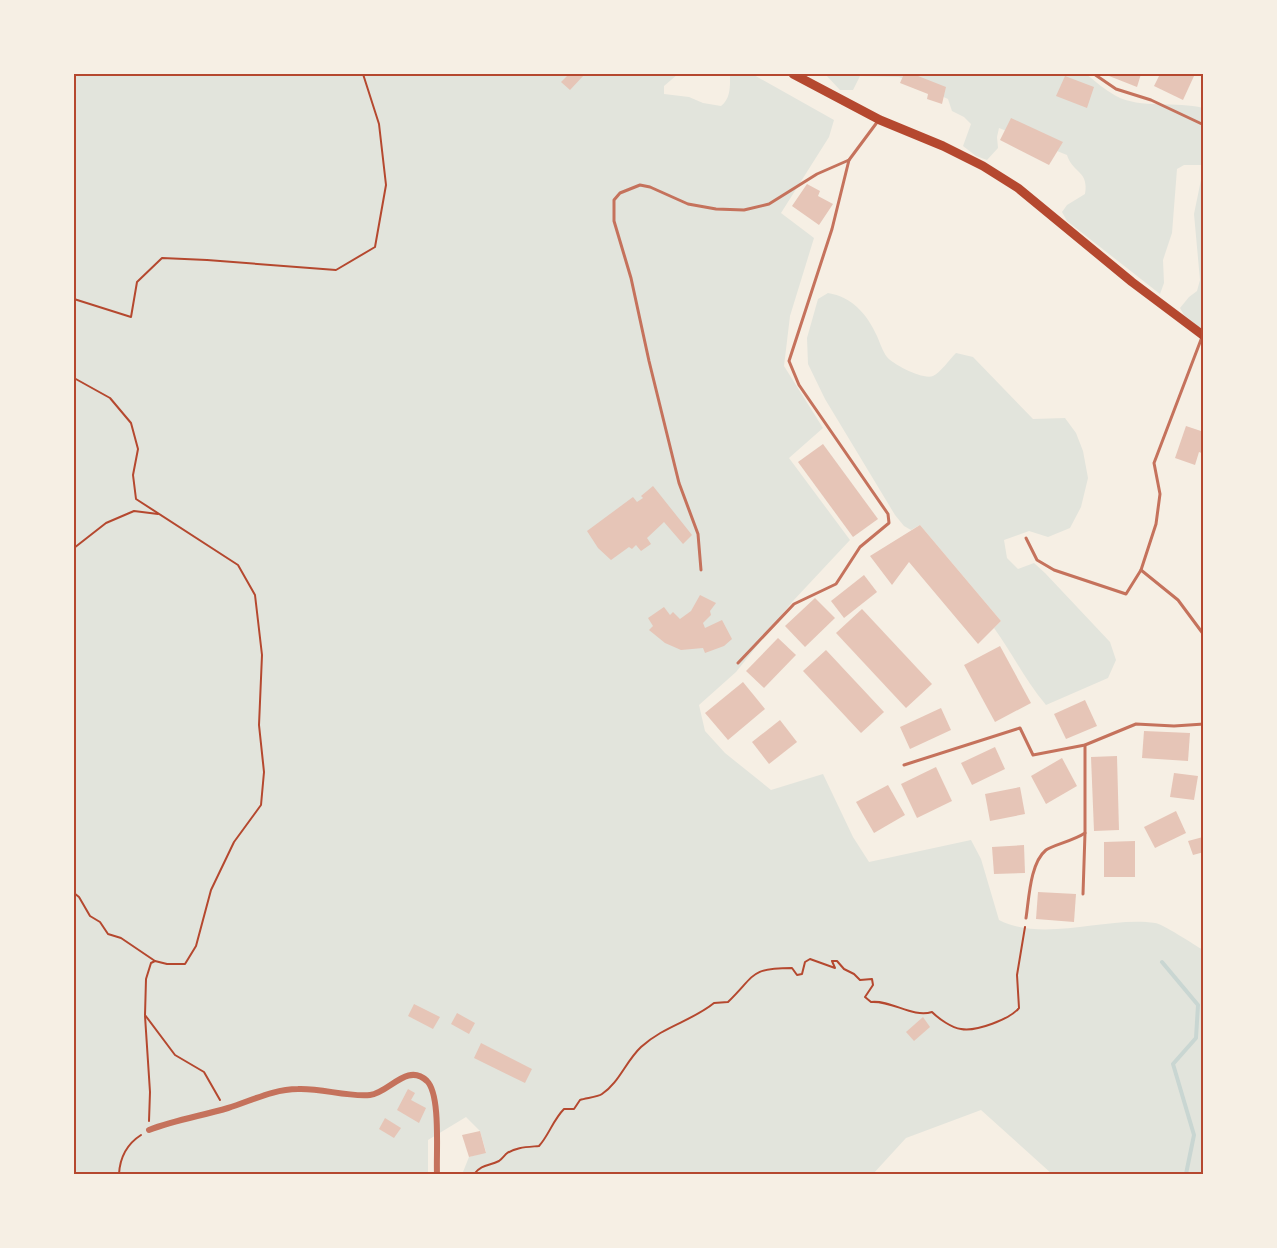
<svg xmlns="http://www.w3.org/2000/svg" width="1277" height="1248" font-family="Bitter,serif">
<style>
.green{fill:#e2e4dc}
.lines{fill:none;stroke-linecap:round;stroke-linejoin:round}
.stream{stroke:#c9d6d2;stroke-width:4}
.building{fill:#e6c5b7}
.path{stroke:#b5482f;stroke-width:2}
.service{stroke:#c5725c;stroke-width:3}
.minor{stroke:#c5725c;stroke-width:6}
.primary{stroke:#b5482f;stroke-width:9}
.neatline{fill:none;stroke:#b5482f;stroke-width:2}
</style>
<rect width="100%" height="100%" fill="#f6efe4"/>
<g class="green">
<path d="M74,74H678L664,86V94L689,97L703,103L721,106C731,98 730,86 730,74H752L834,120L829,137L781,213L814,238L790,316L784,366L823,428L789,458L850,540L793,601L736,672L699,705L705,731L725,753L771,790L823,774L853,837L869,862L971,840L981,859L999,920C1044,943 1107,916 1155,923C1161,923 1195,945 1203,950V1174H1052L981,1110L906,1138L873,1174H460L463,1172L469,1157L486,1152L480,1131L466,1117L428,1140V1174H74Z"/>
<path d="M825,74H1086C1095,81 1105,90 1116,96C1140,109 1177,101 1203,108V330L1184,315L1180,308L1189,297L1197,291L1200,280L1194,214L1203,170L1201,165H1184L1177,169L1172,233L1163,260L1164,283L1160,294L1067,221L1062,212L1067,205L1085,194C1089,170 1073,174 1067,155L999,128L997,137L998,148L987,160L976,156L963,146L971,124L964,117L952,111L948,99L899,77L860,76L853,90H840Z"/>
<path d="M828,293C852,297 867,314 877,336C880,343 883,352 887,357C894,365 923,380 933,376C941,372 949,360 956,353L973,357L1033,419L1065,418L1076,433L1083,451L1088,478L1081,507L1070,528L1048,537L1029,531L1004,540L1007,558L1018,569L1034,563L1045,573L1110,642L1116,660L1108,678L1046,705C1026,681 1012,653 994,628L1001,621L920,525L911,530L904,526L895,515L825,399L808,364L807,338L818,299Z"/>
</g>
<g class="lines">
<polyline class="stream" points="1162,962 1198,1005 1196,1038 1173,1064 1194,1135 1186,1174"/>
</g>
<g class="building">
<polygon points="569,74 585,74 570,90 561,82"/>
<polygon points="904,74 913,74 946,87 942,104 927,99 928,94 900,83"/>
<polygon points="1104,74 1141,74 1137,87"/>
<polygon points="1160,74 1189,74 1194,76 1183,100 1154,86"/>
<polygon points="1065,76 1094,87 1087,108 1056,96"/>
<polygon points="1011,118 1063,142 1049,165 1000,140"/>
<polygon points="807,184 820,191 818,196 833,204 819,225 792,206"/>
<polygon points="1186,426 1204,432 1201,447 1204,447 1204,454 1199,452 1195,465 1175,458"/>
<polygon points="823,444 878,519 853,537 798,462"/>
<polygon points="653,486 692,535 683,544 664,522 647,538 651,544 641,551 636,545 632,549 629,547 611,560 598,548 587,531 633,497 637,502 643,498 641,496"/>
<polygon points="920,525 1001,621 978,644 909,562 892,585 870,556"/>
<polygon points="864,575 877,592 844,618 831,601"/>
<polygon points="700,595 716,603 710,611 711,615 703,623 705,628 722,620 732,639 724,646 705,653 703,648 681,650 665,643 649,630 653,626 648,618 664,607 670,615 673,612 680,619 691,611"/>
<polygon points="815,598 835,618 805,647 785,626"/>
<polygon points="862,609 932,684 906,708 836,633"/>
<polygon points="778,638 796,655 764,688 746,671"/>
<polygon points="1000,646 1031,703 995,722 964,665"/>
<polygon points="826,650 884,712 861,733 803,671"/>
<polygon points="743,682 765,709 728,740 705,713"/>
<polygon points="1085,700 1097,726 1066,739 1054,714"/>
<polygon points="941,708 951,730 910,749 900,727"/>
<polygon points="780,720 797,742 769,764 752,742"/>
<polygon points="1144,731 1190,733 1188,761 1142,758"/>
<polygon points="995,747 1005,769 972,785 961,763"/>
<polygon points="1117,756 1119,830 1094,831 1091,757"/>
<polygon points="1062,758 1077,786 1046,804 1031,776"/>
<polygon points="936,767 952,801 917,818 901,784"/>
<polygon points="1174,773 1198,776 1194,800 1170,797"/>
<polygon points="888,785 905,815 874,833 856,802"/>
<polygon points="1020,787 1025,814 990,821 985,794"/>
<polygon points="1176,811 1186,833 1155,848 1144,827"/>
<polygon points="1203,837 1204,852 1193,855 1188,841"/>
<polygon points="1135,841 1135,877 1104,877 1104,842"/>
<polygon points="1024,845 1025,873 994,874 992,847"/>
<polygon points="1038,892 1076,894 1074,922 1036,919"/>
<polygon points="414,1004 440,1017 433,1029 408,1016"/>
<polygon points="457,1013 475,1023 469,1034 451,1024"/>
<polygon points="923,1017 930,1027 914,1041 906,1032"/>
<polygon points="481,1043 532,1069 525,1083 474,1058"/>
<polygon points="408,1089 415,1093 411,1100 426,1108 419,1123 397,1110"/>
<polygon points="385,1118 401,1128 394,1138 379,1129"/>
<polygon points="480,1131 486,1153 469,1157 462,1135"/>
</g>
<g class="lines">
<g class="path">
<polyline points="74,299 131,317 137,282 162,258 207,260 336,270 375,247 386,185 379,124 363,74"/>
<polyline points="74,378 110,398 131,423 138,449 133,475 136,499 238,565 255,595 262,655 259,725 264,772 261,805 234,842 211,890 196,946 185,964 167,964 155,961 151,963 146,979 145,1015 175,1055 204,1072 220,1100"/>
<polyline points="74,548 106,523 134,511 158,514"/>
<polyline points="74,893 79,897 90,916 100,922 108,934 121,938 155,961"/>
<polyline points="145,1016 150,1092 149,1121"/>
<path d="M119,1174C120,1157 127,1144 141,1135"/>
<path d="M474,1174C482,1164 489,1166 499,1161C502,1159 504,1156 506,1154C515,1147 528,1147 539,1146C549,1135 553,1120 564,1109H574L580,1100C586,1098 598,1097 602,1094C619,1083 626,1061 641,1047C664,1026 692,1021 714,1003L728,1002C756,975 749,968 792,968L797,975L802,974L805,962L810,959L835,968L832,961H837L844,969L854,974L860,980L872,979L873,985L865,997L871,1002C892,1000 912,1018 932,1012C939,1019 952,1028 961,1029C976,1032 1010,1019 1019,1008L1017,975L1025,927"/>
</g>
<g class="service">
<polyline points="1094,74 1116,89 1151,100 1204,125"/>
<polyline points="1202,337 1154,463 1160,494 1156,524 1141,570 1178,600 1204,635"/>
<polyline points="1026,538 1037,560 1054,570 1126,594 1141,570"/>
<polyline points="701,570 698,534 679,483 649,361 631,278 614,221 614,200 620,193 640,185 650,187 688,204 716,209 744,210 769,204 817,174 849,160"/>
<polyline points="738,663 794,604 836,584 860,547 889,523 888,514 799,385 789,361 832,229 849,160 878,121"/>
<polyline points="904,765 1020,728 1033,755 1085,745 1136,724 1174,726 1204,724"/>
<polyline points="1083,894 1085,833"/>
<path d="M1026,918C1029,899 1030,863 1046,850C1053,845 1073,841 1085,833V745"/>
</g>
<path class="minor" d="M149,1130C175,1120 201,1116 228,1108C251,1101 273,1089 298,1089C322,1088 346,1097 370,1095C389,1093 407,1062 427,1081C441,1095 436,1154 437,1174"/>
<polyline class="primary" points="793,74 880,120 943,146 983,166 1018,188 1132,282 1204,336"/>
</g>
<rect width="1277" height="1248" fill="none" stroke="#f6efe4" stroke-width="150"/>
<rect x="75" y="75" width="1127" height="1098" class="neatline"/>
</svg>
